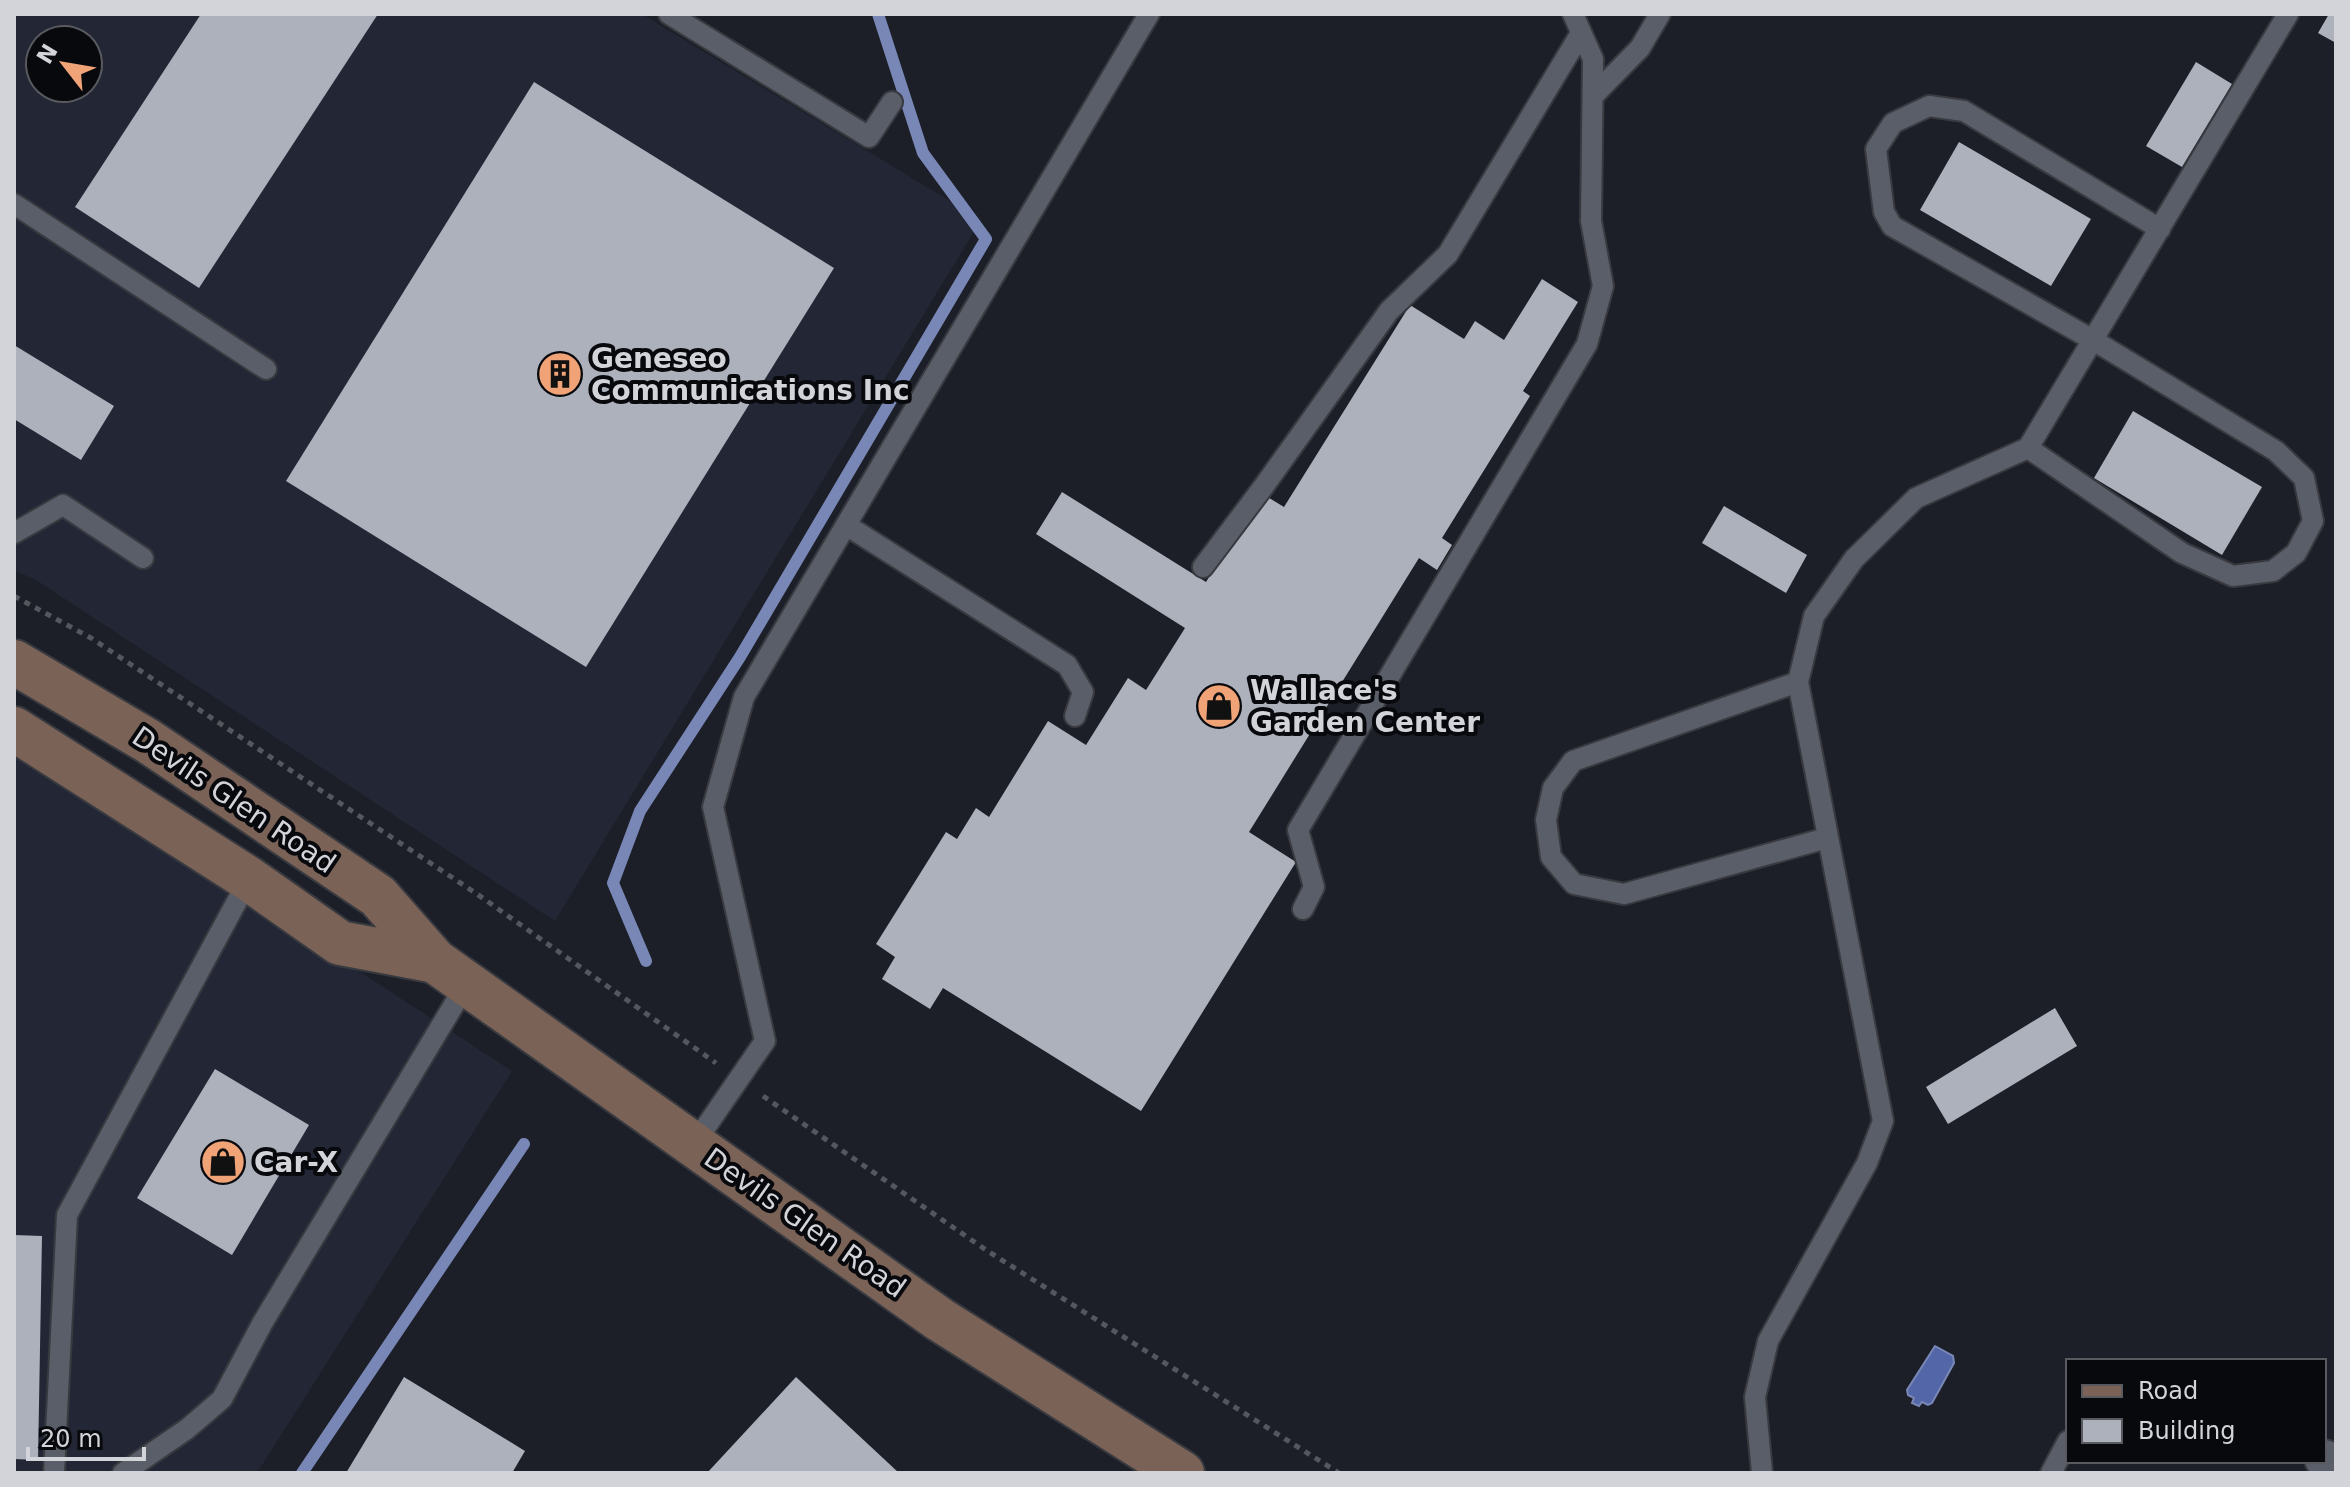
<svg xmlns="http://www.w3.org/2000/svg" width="2350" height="1487" font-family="'DejaVu Sans',sans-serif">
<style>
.built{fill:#232735;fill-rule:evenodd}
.water{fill:#5366a7;stroke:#7987b6;stroke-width:2}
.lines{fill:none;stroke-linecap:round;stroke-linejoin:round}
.stream{stroke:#7987b6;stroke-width:12}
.building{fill:#adb1bc}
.lane-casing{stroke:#383a40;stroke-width:24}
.street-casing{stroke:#383a40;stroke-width:42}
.secondary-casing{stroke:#383a40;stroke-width:48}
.path{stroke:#55575f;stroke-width:5;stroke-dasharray:6 6;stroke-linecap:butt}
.lane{stroke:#5a5e68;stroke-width:20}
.street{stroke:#5a5e68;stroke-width:38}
.secondary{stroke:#7a6257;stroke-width:44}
.labels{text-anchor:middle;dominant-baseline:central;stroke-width:8;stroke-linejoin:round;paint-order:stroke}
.poi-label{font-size:28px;font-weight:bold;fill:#d2d4da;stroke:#08090d;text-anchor:start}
.street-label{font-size:28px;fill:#d2d4da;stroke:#08090d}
</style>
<rect width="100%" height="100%" fill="#1c1f27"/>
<g class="built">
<path d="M14,14H642L981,220L555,921L36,580L14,570ZM40,40H88V88H40Z"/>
<polygon points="14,746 512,1071 257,1473 14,1473"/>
</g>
<polygon class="water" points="1935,1346 1953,1356 1954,1363 1932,1403 1928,1405 1922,1402 1919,1406 1912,1403 1914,1398 1908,1395 1907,1390"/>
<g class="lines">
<g class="stream">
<polyline points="646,961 613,883 640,811 740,657 986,239 923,153 878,14"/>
<polyline points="302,1473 524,1144"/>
</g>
</g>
<g class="building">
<polygon points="201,14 378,14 199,288 75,207"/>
<polygon points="2329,14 2336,14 2336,43 2318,33"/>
<polygon points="2196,62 2232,84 2182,167 2146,146"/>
<polygon points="534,82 834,268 586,667 286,481"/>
<polygon points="1959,142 2091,219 2051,286 1920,210"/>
<polygon points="1542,279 1578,302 1523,391 1530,396 1442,538 1452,545 1437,570 1419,558 1249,832 1296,862 1141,1111 943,988 930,1009 882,979 895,957 876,944 946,832 957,839 976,808 989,817 1048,721 1086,745 1128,678 1146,690 1185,628 1036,534 1062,492 1206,582 1261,493 1284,507 1410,305 1464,339 1475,321 1504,340"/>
<polygon points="14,345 114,406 81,460 14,419"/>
<polygon points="2133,411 2262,487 2222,555 2094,478"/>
<polygon points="1724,506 1807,555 1786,593 1702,543"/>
<polygon points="2055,1008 2077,1046 1948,1124 1926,1087"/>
<polygon points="215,1069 309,1125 232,1255 137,1198"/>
<polygon points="14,1235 42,1236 38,1460 14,1459"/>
<polygon points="404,1377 525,1451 512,1473 346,1473"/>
<polygon points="796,1377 899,1473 707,1473"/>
</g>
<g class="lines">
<g class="lane-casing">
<g id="lane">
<polyline points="669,14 869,137 892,102"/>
<polyline points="1593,96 1640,48 1660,14"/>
<polyline points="14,204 266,369"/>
<polyline points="2028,448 2182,553 2233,576 2273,571 2296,553 2313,521 2304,478 2276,451 2093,340 1892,226 1884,212 1876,149 1893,123 1929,106 1964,111 2160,229"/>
<polyline points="846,525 1067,665 1083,692 1075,716"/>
<polyline points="14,533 63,505 143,558"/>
<polyline points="1203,567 1264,486 1389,311 1448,254 1581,33"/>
<polyline points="1798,682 1573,761 1553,788 1546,820 1551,857 1574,884 1624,894 1827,838"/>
<polyline points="1303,909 1314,887 1298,830 1587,344 1603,286 1591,221 1593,59 1573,14"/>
<polyline points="694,1144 765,1041 713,807 744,697 1149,14"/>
<polyline points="54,1473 67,1215 249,879"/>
<polyline points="123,1473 187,1429 222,1399 263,1322 467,983"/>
<polyline points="1762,1473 1755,1397 1768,1341 1867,1163 1883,1121 1798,682 1814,616 1854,559 1916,498 2028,448 2288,14"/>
<polyline points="2051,1473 2068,1441"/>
</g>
</g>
<g class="street-casing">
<polyline id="street" points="2324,1459 2336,1466"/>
</g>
<g class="secondary-casing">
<g id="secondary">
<polyline points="14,662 148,741 378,896 435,961 939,1319 1182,1473"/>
<polyline points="14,729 249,879 340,943 435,961"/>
</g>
</g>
<g class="path">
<polyline points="14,596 91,638 477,894 716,1063"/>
<polyline points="763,1096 986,1250 1339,1473"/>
</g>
<use href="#lane" class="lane"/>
<use href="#street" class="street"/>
<use href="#secondary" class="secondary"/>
</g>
<defs>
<g id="building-disc" transform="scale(2.3)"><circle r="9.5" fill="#efa377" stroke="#08090d"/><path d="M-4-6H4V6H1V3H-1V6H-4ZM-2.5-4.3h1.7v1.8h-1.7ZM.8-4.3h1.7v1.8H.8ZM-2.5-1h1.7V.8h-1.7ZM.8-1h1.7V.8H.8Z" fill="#111"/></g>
<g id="shop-disc" transform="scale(2.3)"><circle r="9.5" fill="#efa377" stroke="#08090d"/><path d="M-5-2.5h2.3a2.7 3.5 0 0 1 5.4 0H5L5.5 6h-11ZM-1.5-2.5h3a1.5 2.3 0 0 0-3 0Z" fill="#111"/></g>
</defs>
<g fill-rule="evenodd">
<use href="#building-disc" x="560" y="374"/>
<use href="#shop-disc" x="1219" y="706"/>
<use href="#shop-disc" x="223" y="1162"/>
</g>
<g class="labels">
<g class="poi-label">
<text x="591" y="358">Geneseo<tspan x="591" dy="32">Communications Inc</tspan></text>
<text x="1250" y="690">Wallace's<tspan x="1250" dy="32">Garden Center</tspan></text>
<text x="254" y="1162">Car-X</text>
</g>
<g class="street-label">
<text transform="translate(234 800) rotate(34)">Devils Glen Road</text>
<text transform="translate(805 1223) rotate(35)">Devils Glen Road</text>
</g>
</g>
<rect width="2350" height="1487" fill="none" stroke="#d2d4da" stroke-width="32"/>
<rect x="2066" y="1359" width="260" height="104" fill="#08090d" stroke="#595a5f" stroke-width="2"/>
<rect x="2082" y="1385" width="40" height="12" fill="#7a6257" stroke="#595a5f" stroke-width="2"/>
<text x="2138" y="1399" font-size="24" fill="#d2d4da">Road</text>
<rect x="2082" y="1419" width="40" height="24" fill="#adb1bc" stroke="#595a5f" stroke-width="2"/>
<text x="2138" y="1439" font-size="24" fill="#d2d4da">Building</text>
<g transform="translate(64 64) rotate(301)"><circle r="38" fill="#08090d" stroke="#595a5f" stroke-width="2"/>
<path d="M0-6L14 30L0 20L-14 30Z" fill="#efa377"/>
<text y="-12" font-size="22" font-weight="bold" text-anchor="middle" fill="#d2d4da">N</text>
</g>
<path d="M28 1447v12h116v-12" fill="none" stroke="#d2d4da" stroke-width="4"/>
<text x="40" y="1447" font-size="24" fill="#d2d4da" stroke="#08090d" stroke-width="6" paint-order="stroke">20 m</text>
</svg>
